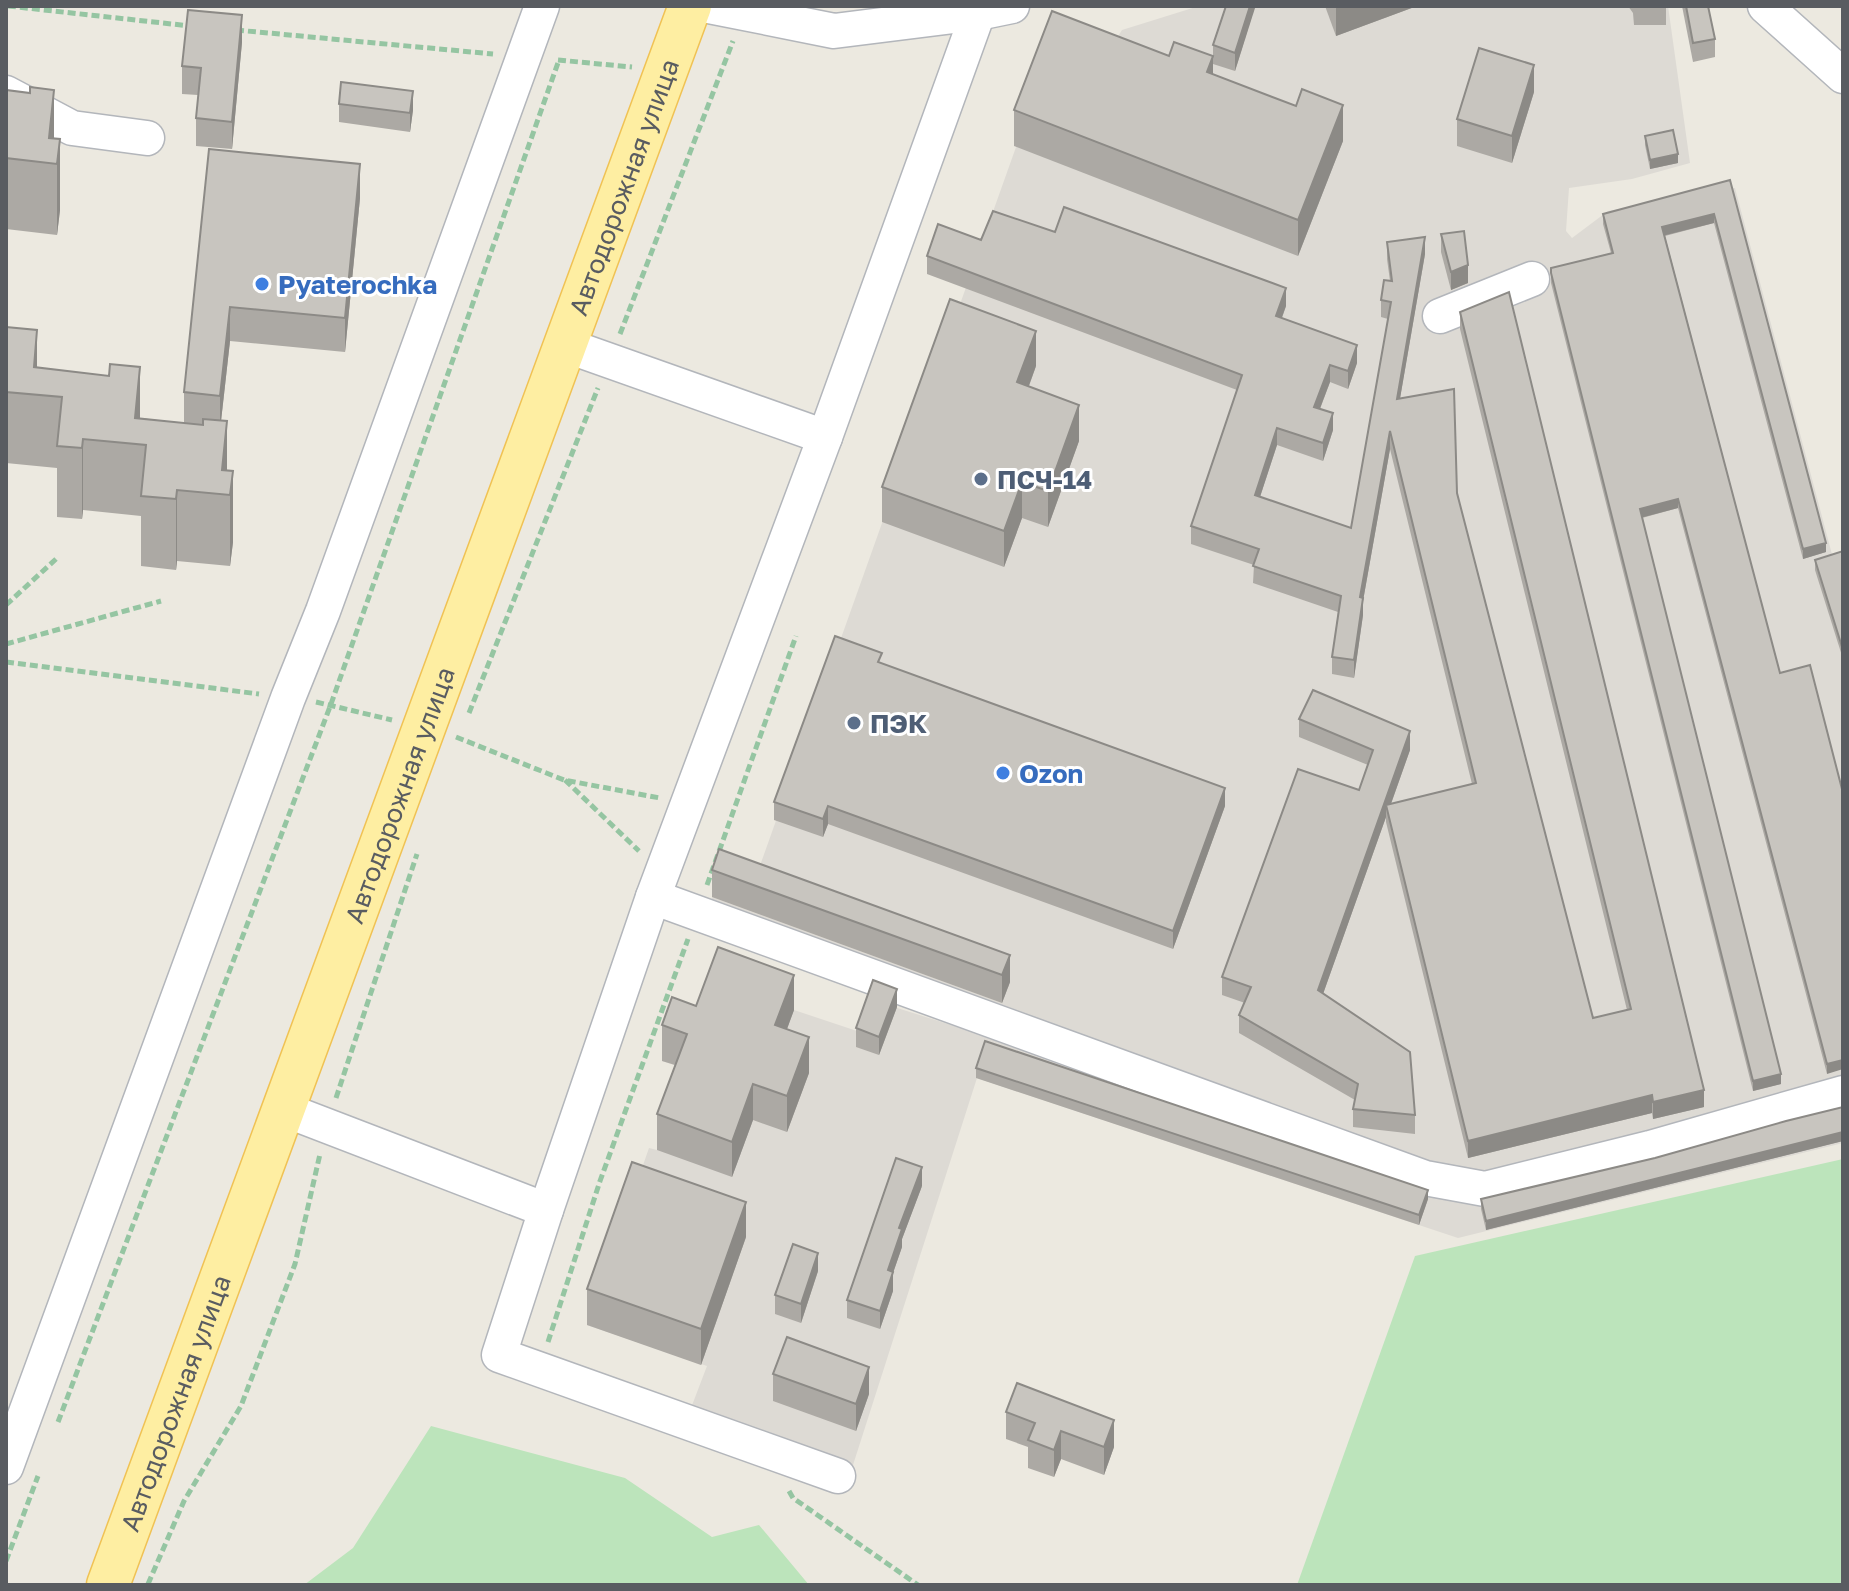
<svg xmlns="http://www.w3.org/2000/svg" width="1849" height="1591" font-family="'Golos Text',sans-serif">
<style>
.industrial{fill:#dddad4}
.green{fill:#bce4bb}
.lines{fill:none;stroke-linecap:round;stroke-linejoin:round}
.minor-casing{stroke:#b3b6bb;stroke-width:37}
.major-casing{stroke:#f0c254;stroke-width:45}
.path{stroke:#95c5a2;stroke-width:5;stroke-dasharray:8 4;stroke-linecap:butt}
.minor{stroke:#fff;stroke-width:34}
.major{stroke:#feeea2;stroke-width:42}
.wall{fill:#aca9a4}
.shaded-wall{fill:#8c8a86}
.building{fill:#c8c5bf;stroke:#8c8a86;stroke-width:2}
.shop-dot{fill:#3f7fe0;stroke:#fff;stroke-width:3}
.service-dot{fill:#5c6f8a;stroke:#fff;stroke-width:3}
.labels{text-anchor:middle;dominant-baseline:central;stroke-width:6;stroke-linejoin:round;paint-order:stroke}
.street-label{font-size:26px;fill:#595c61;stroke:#fff}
.shop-label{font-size:26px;font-weight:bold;fill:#366cbe;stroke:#fff;text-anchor:start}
.service-label{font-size:26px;font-weight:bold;fill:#4e5e75;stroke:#fff;text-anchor:start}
</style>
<rect width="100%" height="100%" fill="#ece9e0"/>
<polygon class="industrial" points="1199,6 1668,6 1690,163 1632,179 1569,188 1566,231 1572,238 1608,211 1735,188 1834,562 1843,588 1843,1143 1458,1238 977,1078 853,1465 691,1408 707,1366 587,1325 649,1148 657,1150 686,1069 662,1061 672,1033 794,1010 860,1032 872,1000 989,1037 710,904 719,877 752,888 1052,46 1100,65 1122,30"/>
<g class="green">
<polygon points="1843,1159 1843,1585 1297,1585 1415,1256"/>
<polygon points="431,1426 625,1478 712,1537 759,1525 809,1585 304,1585 353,1548"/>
</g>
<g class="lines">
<g class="minor-casing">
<g id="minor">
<polyline points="709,6 834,31 978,13 1012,6"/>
<polyline points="1765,6 1843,76"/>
<polyline points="6,93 72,128 147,138"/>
<polyline points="1440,316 1532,279"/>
<polyline points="565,345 825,437"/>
<polyline points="653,897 1425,1178 1485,1189 1650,1148 1843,1093"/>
<polyline points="283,1109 546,1210"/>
<polyline points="6,1467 288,698 323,611 542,6"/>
<polyline points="838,1476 499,1355 546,1210 653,897 825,437 978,13"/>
</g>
</g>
<g class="major-casing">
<g id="major">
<path id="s1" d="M108,1585L690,6"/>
</g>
</g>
<g class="path">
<polyline points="8,6 190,26"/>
<polyline points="236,30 493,54"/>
<polyline points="558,60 632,67"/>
<polyline points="620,334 733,41"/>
<polyline points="6,605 56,559"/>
<polyline points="6,644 161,601"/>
<polyline points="6,662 259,694"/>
<polyline points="316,702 392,720"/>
<polyline points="469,713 598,388"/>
<polyline points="456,737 564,780 660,798"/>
<polyline points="565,780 639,851"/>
<polyline points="707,885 796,636"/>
<polyline points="336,1098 417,854"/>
<polyline points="548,1342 600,1181 688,939"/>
<polyline points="58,1422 331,704 559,60"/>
<polyline points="789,1491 793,1498 918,1585"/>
<polyline points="6,1561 38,1476"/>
<polyline points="148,1584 184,1501 241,1406 295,1264 320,1154"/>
</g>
<use href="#minor" class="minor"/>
<use href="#major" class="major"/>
</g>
<g class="wall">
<polygon points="1255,6 1235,71 1213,64 1213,45"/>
<polygon points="1325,6 1417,6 1336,36"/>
<polygon points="1628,6 1666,6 1666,25 1634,25 1633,13"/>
<polygon points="1682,6 1708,6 1715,39 1715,57 1693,62"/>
<polygon points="242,42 232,149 196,146 196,118 198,95 182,94 182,66"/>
<polygon points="1213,74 1343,141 1298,256 1014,146 1014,110"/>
<polygon points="6,90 54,139 60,139 60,210 57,235 6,229"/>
<polygon points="1534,92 1512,163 1457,146 1457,119"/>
<polygon points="339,104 413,110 410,132 339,122"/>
<polygon points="1645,136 1678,163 1650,169 1645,145"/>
<polygon points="209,149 360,198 345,352 230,341 221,421 227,471 233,471 233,542 230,566 177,561 176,570 141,566 141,516 83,510 82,519 57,517 57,468 6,463 6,327 37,368 140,418 184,423 184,392"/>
<polygon points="1730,180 1826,552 1803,559 1714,223 1665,236 1780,673 1843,793 1827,1074 1678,508 1642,518 1781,1084 1753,1091 1551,283 1551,268 1611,253 1603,224 1603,214"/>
<polygon points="1055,232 1286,306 1282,318 1357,363 1348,389 1330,382 1320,409 1333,430 1323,461 1277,445 1260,497 1351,528 1388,319 1381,317 1381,300 1390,281 1387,259 1387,242 1425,254 1400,398 1457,493 1593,1018 1627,1010 1460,329 1460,312 1704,1107 1653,1119 1652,1113 1468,1158 1386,822 1386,817 1323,994 1415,1115 1415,1134 1353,1127 1353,1109 1355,1100 1239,1033 1239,1015 1245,1003 1222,995 1222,977 1359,790 1368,765 1299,737 1299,719 1410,750 1391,804 1472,784 1390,449 1363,601 1363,615 1354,678 1332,674 1332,657 1338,612 1253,583 1254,565 1191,544 1191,526 1237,390 927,274 927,256 981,240"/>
<polygon points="1441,234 1468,283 1451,290 1441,252"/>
<polygon points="1036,366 1029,386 1079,441 1048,527 1022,518 1004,567 882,522 882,487"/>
<polygon points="1843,551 1843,659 1815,570 1815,560"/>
<polygon points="882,664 1225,806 1173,949 828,824 823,837 774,820 774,802"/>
<polygon points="712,870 1010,955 1010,982 1002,1003 712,897"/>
<polygon points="696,1006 794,1010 787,1029 809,1073 787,1132 753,1120 732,1177 657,1150 657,1114 675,1065 662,1061 662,1025"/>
<polygon points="897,1007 879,1055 856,1047 856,1028"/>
<polygon points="976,1068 1428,1199 1419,1225 976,1078"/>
<polygon points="1843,1107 1843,1141 1486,1230 1481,1209 1481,1199 1655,1158"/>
<polygon points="922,1186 902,1239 902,1247 893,1273 893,1291 880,1329 847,1318 847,1300"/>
<polygon points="746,1237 701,1365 587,1325 587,1289"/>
<polygon points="818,1271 801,1323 775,1314 775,1295"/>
<polygon points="773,1374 869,1394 856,1431 773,1401"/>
<polygon points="1006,1412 1114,1447 1104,1475 1061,1459 1054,1477 1028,1468 1028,1447 1006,1439"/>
</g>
<g class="shaded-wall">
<polygon points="1250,6 1255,6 1255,8 1235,71 1235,53"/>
<polygon points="1342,6 1417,6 1336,36 1336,8"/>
<polygon points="242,15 242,42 232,149 232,122"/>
<polygon points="1213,56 1213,92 1207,72"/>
<polygon points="1534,65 1534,92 1512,163 1512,136"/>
<polygon points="54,90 54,160 49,138"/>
<polygon points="413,91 413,110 410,132 410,113"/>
<polygon points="1343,105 1343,141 1298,256 1298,220"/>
<polygon points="60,139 60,210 57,235 57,164"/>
<polygon points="1678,154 1678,163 1650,169 1650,160"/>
<polygon points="360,164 360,198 345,352 345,318"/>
<polygon points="1714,214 1714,223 1662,236 1662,227"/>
<polygon points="1425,237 1425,254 1397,416 1397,399"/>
<polygon points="1468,265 1468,283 1451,290 1451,272"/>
<polygon points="1286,288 1286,306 1276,333 1276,316"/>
<polygon points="230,307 230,341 220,430 220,396"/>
<polygon points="37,330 37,395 34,367"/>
<polygon points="1036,331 1036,366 1017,418 1017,382"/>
<polygon points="1357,345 1357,363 1348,389 1348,371"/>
<polygon points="1330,365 1330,382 1314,424 1314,407"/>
<polygon points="140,367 140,438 135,418"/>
<polygon points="1079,405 1079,441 1048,527 1048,491"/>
<polygon points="1333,413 1333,430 1323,461 1323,443"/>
<polygon points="227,421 227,495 222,470"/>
<polygon points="1277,428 1277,445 1255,512 1255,495"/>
<polygon points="1390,431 1390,449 1363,601 1363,615 1354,678 1354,660 1360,597"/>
<polygon points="83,439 83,510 82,519 82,448"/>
<polygon points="233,471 233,542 230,566 230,495"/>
<polygon points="1022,482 1022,518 1004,567 1004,531"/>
<polygon points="177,490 177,561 176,570 176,499"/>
<polygon points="1678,499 1678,508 1640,518 1640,509"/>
<polygon points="1826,543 1826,552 1803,559 1803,549"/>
<polygon points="1410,731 1410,750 1388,812 1386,805 1386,817 1318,1008 1318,990"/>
<polygon points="1225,788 1225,806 1173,949 1173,931"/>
<polygon points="828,806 828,824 823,837 823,819"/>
<polygon points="1010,955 1010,982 1002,1003 1002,975"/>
<polygon points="794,975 794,1010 775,1061 775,1025"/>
<polygon points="897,989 897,1007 879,1055 879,1037"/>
<polygon points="809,1037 809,1073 787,1132 787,1096"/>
<polygon points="1843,1060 1843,1069 1827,1074 1827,1064"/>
<polygon points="1781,1074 1781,1084 1753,1091 1753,1081"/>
<polygon points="753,1084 753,1120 732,1177 732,1142"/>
<polygon points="1704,1090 1704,1107 1653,1119 1653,1102"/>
<polygon points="1652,1095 1652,1113 1468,1158 1468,1141"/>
<polygon points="1843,1132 1843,1141 1486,1230 1486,1221"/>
<polygon points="922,1167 922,1186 902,1239 902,1247 893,1273 893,1291 880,1329 880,1311 888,1270 899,1228"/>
<polygon points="1428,1190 1428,1199 1419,1225 1419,1215"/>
<polygon points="746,1202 746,1237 701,1365 701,1329"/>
<polygon points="818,1253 818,1271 801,1323 801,1304"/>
<polygon points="869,1367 869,1394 856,1431 856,1404"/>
<polygon points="1114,1420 1114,1447 1104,1475 1104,1447"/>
<polygon points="1061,1431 1061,1459 1054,1477 1054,1450"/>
</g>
<g class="building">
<polygon points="1226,6 1250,6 1235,53 1213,45"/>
<rect x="1634" y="6" width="32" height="1"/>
<polygon points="1686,6 1708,6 1715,39 1693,43"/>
<polygon points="188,10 242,15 232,122 196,118 201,68 182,66"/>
<polygon points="1052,11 1169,56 1174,42 1213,56 1207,72 1296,106 1302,89 1343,105 1298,220 1014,110"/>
<polygon points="1479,48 1534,65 1512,136 1457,119"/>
<polygon points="341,82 413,91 410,113 339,104"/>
<polygon points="30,87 54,90 49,138 60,139 57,164 6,158 6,90 30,93"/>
<polygon points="1673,130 1678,154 1650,160 1645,136"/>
<polygon points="209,149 360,164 345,318 230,307 220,396 184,392"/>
<polygon points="1730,180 1826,543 1803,549 1714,214 1662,227 1780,673 1810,665 1843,793 1843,1060 1827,1064 1678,499 1640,509 1781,1074 1753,1081 1551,273 1551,268 1613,253 1603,214"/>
<polygon points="1064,207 1286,288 1276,316 1357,345 1348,371 1330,365 1314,407 1333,413 1323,443 1277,428 1255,495 1351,528 1391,302 1381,300 1384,280 1392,281 1387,242 1425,237 1397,399 1454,389 1457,493 1593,1018 1631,1009 1460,312 1509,292 1704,1090 1653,1102 1652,1095 1468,1141 1386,805 1476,783 1390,431 1360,597 1363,598 1354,660 1332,657 1341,596 1253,566 1259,549 1191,526 1242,375 927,256 938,224 981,240 993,211 1055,232"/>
<polygon points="1464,231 1468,265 1451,272 1441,234"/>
<polygon points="950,299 1036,331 1017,382 1079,405 1048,491 1022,482 1004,531 882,487"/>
<polygon points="6,327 37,330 34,367 109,376 110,364 140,367 135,418 203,425 203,419 227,421 222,470 233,471 230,495 177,490 176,499 141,496 146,445 83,439 82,448 57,446 62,397 6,392"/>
<polygon points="1843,551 1843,650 1815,560"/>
<polygon points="835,636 882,653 878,662 1225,788 1173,931 828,806 823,819 774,802"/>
<polygon points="1313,690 1410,731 1318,990 1410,1052 1415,1115 1353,1109 1358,1084 1239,1015 1251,987 1222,977 1298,769 1359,790 1373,750 1299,719"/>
<polygon points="719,849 1010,955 1002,975 712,870"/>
<polygon points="718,947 794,975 775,1025 809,1037 787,1096 753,1084 732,1142 657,1114 687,1034 662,1025 672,997 696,1006"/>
<polygon points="873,980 897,989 879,1037 856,1028"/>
<polygon points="985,1041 1428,1190 1419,1215 976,1068"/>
<polygon points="1843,1107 1843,1132 1486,1221 1481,1199 1655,1158 1786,1121"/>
<polygon points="896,1158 922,1167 899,1228 902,1229 888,1270 893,1272 880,1311 847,1300"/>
<polygon points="632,1162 746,1202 701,1329 587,1289"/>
<polygon points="793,1244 818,1253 801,1304 775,1295"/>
<polygon points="787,1337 869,1367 856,1404 773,1374"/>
<polygon points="1017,1383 1114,1420 1104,1447 1061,1431 1054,1450 1028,1440 1035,1423 1006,1412"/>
</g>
<g class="shop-dot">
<circle cx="262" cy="284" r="8"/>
<circle cx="1003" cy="773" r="8"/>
</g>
<g class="service-dot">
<circle cx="981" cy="479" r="8"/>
<circle cx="854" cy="723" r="8"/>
</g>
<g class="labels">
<g class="street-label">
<text stroke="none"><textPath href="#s1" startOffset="1490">Автодорожная улица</textPath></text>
<text stroke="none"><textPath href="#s1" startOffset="842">Автодорожная улица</textPath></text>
<text stroke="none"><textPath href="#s1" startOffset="194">Автодорожная улица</textPath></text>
</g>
<g class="shop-label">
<text x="278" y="284">Pyaterochka</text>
<text x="1019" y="773">Ozon</text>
</g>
<g class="service-label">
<text x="997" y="479">ПСЧ-14</text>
<text x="870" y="723">ПЭК</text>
</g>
</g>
<rect width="1849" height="1591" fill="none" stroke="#595c61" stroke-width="16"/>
</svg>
